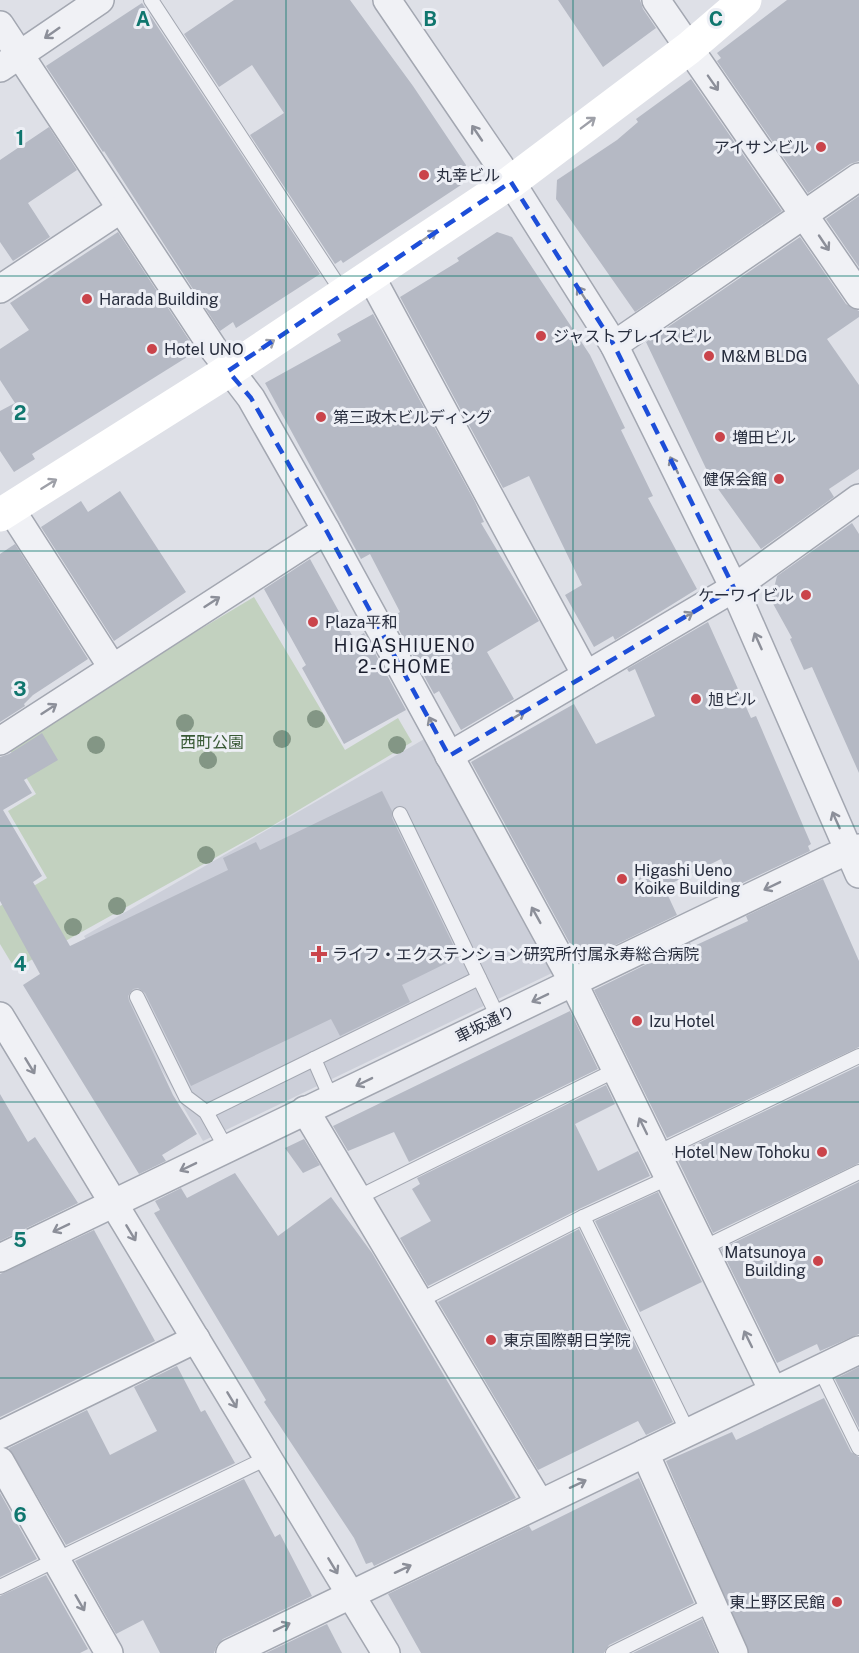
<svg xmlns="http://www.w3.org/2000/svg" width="859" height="1653" font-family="'Public Sans','Noto Sans JP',sans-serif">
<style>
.built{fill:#cccfd9}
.green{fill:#c2d1bf}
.building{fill:#b5b9c4}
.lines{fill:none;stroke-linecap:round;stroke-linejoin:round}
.lane-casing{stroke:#a3a7b1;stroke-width:16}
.street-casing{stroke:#a3a7b1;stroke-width:30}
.lane{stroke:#f0f1f5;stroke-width:14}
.street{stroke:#f0f1f5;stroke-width:27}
.secondary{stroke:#fff;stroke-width:33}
.tree{fill:#839685}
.oneway{stroke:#8c8f99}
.oneway2{stroke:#9ea0a8}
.marked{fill:none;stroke:#1d4ed8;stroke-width:4.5;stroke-dasharray:12 8;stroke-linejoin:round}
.grid{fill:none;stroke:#0f766e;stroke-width:1.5;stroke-opacity:0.55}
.poi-dot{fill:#ca444b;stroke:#edeff5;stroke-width:2}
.labels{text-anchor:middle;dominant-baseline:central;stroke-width:6;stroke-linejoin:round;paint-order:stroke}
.poi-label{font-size:16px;fill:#272d3d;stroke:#edeff5;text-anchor:start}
.park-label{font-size:16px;fill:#385935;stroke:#edeff5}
.street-label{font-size:16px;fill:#272d3d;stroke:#edeff5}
.neighbourhood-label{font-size:18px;letter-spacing:1.5px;fill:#1a1e2e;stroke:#edeff5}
.grid-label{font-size:20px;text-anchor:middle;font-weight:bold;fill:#0f766e;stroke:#edeff5;stroke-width:6;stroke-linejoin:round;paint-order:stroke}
</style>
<rect width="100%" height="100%" fill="#dee0e7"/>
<polygon class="built" points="426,738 554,972 203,1141 84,936"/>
<polygon class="green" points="254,597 345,750 398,718 412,742 272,826 15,969 0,944 0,906 47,878 8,811 36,794 7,745"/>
<g class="building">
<polygon points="234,0 350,0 413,86 466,165 461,185 343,263 341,260 335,264 250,135 284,113 252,65 219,87 184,34"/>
<polygon points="558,0 640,0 643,9 656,28 603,67"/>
<polygon points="787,0 859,0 859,161 850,164 808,193 717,61 721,58 717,53"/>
<polygon points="142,3 320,274 236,328 233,322 220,331 104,151 103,152 46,66"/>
<polygon points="691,79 782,211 635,312 556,199 557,180 617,140 638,122 636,119"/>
<polygon points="49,127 77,170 28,203 50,237 13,261 0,242 0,160"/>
<polygon points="859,196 859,267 826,219"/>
<polygon points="118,232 195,349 191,352 192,354 32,454 35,459 14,472 0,451 0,411 15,403 0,380 0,349 29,330 10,303"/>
<polygon points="497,232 512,237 590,355 625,428 621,430 653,496 648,498 697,589 615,640 613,636 594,647 565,595 582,585 529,476 503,488 400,297 459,261 457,258"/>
<polygon points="800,237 846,304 859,311 859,317 827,339 859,385 859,469 829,489 834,497 761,549 711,479 646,342"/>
<polygon points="373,314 475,502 484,522 481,523 539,621 487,652 514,699 461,730 439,691 434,694 392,617 400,612 370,554 361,559 265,383 341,341 337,334"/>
<polygon points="120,491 186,592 114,641 41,527 81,501 88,512"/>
<polygon points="852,523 859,534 859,773 812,667 804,670 790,639 792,638 771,600 777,576"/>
<polygon points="15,544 88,659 33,695 24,704 25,706 0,722 0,554"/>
<polygon points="310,559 354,639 364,633 406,710 344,744 302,668 306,665 264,589"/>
<polygon points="708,622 751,718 756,716 811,844 808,846 810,851 734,887 721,859 664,887 677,915 580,962 471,762 574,704 596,744 655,716 635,669 629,672 627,669"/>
<polygon points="42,733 58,760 24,780 32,793 3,810 42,876 33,882 70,946 228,870 223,858 256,842 260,850 382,791 392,811 392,818 459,957 402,985 410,1002 340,1036 331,1019 191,1086 145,993 138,988 133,989 128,996 129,1001 173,1095 197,1134 162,1155 166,1161 139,1174 23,985 40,974 0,901 0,757 9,754"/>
<polygon points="823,879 859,961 859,1047 667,1138 594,990 690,943 692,947 748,921 746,916"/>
<polygon points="570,1011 598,1069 409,1162 394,1132 348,1151 333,1126"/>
<polygon points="859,1066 859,1163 713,1233 675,1154"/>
<polygon points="606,1085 615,1104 575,1124 598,1171 638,1151 650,1176 579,1209 428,1286 400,1238 431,1221 412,1189 420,1184 417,1178"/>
<polygon points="0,1094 28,1142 35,1137 78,1203 0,1241"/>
<polygon points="304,1139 320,1165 303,1173 285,1148"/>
<polygon points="235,1173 278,1236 331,1197 372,1253 516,1498 374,1566 372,1562 366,1564 354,1538 264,1402 266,1400 154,1213 160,1210 155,1201 181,1188 187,1198"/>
<polygon points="859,1182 859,1334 820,1351 817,1344 777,1363 721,1249"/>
<polygon points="658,1192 702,1282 640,1312 595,1221"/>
<polygon points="579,1229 673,1422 646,1435 638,1421 538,1470 438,1302"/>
<polygon points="94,1230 155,1341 0,1417 0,1274"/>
<polygon points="177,1366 201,1412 205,1410 235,1463 66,1545 9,1448 87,1410 110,1455 157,1431 134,1387"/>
<polygon points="859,1367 859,1428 835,1379"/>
<polygon points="824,1398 851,1452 859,1457 859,1653 749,1653 666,1461 732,1432 736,1440"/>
<polygon points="639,1478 694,1603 609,1645 604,1653 421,1653 388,1594 529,1526 532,1531"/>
<polygon points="244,1479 275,1537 280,1534 312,1596 223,1639 217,1645 214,1653 160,1653 143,1620 116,1634 75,1561"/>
<polygon points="0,1493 37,1559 0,1577"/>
<polygon points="46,1575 88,1649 80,1653 0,1653 0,1596"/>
<polygon points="702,1619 717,1653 633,1653"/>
<polygon points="327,1624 342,1653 266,1653"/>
</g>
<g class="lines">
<g class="lane-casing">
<g id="lane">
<polyline points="151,0 343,293"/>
<polyline points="400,814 498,1017"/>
<polyline points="137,997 186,1097 206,1112 226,1148"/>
<polyline points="331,1098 314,1059 479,978"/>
<polyline points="206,1112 314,1059"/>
<polyline points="657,1153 859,1056"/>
<polyline points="357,1198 616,1070"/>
<polyline points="583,1217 688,1432"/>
<polyline points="703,1248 859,1172"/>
<polyline points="419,1301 583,1217 668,1178"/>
<polyline points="820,1369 859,1448"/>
<polyline points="0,1587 267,1458"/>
<polyline points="613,1653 712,1604"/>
</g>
</g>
<g class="street-casing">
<g id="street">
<polyline points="387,0 511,182 614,345 734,588 859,874"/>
<polyline points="656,0 859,295"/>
<polyline points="0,25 215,351 251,398 326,530 573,982 773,1391"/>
<polyline points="0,68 100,0"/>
<polyline points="370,275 586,675"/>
<polyline points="0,289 121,209"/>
<polyline points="614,345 859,177"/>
<polyline points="10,508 112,667"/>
<polyline points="0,741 326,530"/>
<polyline points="449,756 734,588 859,498"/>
<polyline points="0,1016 386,1653"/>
<polyline points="305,1110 539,1502"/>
<polyline points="0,1258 825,861 849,850 859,848"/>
<polyline points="0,1435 196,1339"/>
<polyline points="645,1453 734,1653"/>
<polyline points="0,1461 109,1653"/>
<polyline points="230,1653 859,1350"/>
</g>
</g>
<use href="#lane" class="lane"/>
<use href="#street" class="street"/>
<polyline class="secondary" points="0,515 228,371 511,182 689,48 745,0"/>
</g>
<g class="tree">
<circle cx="316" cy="719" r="9"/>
<circle cx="185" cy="723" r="9"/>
<circle cx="282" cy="739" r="9"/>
<circle cx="96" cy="745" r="9"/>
<circle cx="397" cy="745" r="9"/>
<circle cx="208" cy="760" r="9"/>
<circle cx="206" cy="855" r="9"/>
<circle cx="117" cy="906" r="9"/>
<circle cx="73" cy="927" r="9"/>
</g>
<defs><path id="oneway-shaft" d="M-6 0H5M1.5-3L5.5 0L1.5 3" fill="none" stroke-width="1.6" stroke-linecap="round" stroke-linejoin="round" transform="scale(1.5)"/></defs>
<g class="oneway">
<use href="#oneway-shaft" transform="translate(52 33) rotate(145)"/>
<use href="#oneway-shaft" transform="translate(713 83) rotate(55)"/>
<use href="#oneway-shaft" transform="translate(477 133) rotate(-124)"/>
<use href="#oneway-shaft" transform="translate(824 243) rotate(56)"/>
<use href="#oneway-shaft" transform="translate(582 294) rotate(-123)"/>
<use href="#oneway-shaft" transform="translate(674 465) rotate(-116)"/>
<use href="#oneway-shaft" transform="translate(212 602) rotate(-33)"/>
<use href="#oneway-shaft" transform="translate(685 617) rotate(-31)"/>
<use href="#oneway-shaft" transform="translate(758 641) rotate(-114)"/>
<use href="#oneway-shaft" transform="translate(49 709) rotate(-33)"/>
<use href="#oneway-shaft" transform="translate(517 716) rotate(-31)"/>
<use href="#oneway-shaft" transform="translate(433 725) rotate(-117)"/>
<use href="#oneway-shaft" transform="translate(836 820) rotate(-114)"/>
<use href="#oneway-shaft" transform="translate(772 886) rotate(154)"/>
<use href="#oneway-shaft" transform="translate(536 915) rotate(-119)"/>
<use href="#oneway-shaft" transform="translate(540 998) rotate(154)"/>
<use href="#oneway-shaft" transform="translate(30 1066) rotate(59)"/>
<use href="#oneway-shaft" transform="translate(364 1082) rotate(154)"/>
<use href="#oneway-shaft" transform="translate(643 1126) rotate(-116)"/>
<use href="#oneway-shaft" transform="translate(188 1167) rotate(154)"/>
<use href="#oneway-shaft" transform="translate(61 1228) rotate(154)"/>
<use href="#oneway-shaft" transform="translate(131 1233) rotate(59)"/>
<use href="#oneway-shaft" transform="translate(748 1339) rotate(-116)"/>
<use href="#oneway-shaft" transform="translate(232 1400) rotate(59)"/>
<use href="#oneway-shaft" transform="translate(578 1484) rotate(-25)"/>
<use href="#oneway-shaft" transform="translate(333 1566) rotate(59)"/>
<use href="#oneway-shaft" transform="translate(403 1569) rotate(-25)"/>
<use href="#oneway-shaft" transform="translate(80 1603) rotate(60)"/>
<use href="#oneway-shaft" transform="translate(282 1627) rotate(-26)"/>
</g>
<g class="oneway2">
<use href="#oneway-shaft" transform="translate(588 123) rotate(-37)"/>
<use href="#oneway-shaft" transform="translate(429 236) rotate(-34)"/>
<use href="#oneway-shaft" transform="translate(267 345) rotate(-34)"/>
<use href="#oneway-shaft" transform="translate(49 484) rotate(-32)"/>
</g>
<path class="marked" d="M511,182L614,345L734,588L449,756L326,530L251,398L228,371Z"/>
<path class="grid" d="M286,0V1653M573,0V1653M0,276H859M0,551H859M0,826H859M0,1102H859M0,1378H859"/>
<g class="poi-dot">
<circle cx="821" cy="147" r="6"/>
<circle cx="424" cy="175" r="6"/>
<circle cx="87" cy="299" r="6"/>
<circle cx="541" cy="336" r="6"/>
<circle cx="152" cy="349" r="6"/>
<circle cx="709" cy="356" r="6"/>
<circle cx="321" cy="417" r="6"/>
<circle cx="720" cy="437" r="6"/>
<circle cx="779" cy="479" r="6"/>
<circle cx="806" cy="595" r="6"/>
<circle cx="313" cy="622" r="6"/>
<circle cx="696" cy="699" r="6"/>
<circle cx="622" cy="879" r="6"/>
<path d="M316 945h6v6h6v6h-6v6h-6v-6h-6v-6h6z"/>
<circle cx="637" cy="1021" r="6"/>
<circle cx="822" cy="1152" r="6"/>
<circle cx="818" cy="1261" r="6"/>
<circle cx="491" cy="1340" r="6"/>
<circle cx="837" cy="1602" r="6"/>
</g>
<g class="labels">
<g class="poi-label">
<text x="809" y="147" text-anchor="end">アイサンビル</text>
<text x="436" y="175">丸幸ビル</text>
<text x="99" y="299">Harada Building</text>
<text x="553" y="336">ジャストプレイスビル</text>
<text x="164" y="349">Hotel UNO</text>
<text x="721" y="356">M&amp;M BLDG</text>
<text x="333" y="417">第三政木ビルディング</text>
<text x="732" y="437">増田ビル</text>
<text x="767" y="479" text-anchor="end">健保会館</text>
<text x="794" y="595" text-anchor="end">ケーワイビル</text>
<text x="325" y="622">Plaza平和</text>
<text x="708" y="699">旭ビル</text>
<text x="634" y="870">Higashi Ueno<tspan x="634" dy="18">Koike Building</tspan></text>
<text x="332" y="954">ライフ・エクステンション研究所付属永寿総合病院</text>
<text x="649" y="1021">Izu Hotel</text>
<text x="810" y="1152" text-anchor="end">Hotel New Tohoku</text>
<text x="806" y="1252" text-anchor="end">Matsunoya<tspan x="806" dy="18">Building</tspan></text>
<text x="503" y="1340">東京国際朝日学院</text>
<text x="825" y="1602" text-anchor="end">東上野区民館</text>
</g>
<g class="park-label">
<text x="212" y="742">西町公園</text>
</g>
<g class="street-label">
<text transform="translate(485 1024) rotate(-26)">車坂通り</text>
</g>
<g class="neighbourhood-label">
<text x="405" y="645">HIGASHIUENO<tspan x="405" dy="21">2-CHOME</tspan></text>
</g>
</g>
<g class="grid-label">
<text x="143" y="26">A</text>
<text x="430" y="26">B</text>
<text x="716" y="26">C</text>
<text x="20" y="145">1</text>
<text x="20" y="420">2</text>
<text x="20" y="696">3</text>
<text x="20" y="971">4</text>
<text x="20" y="1247">5</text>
<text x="20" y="1522">6</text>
</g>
</svg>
